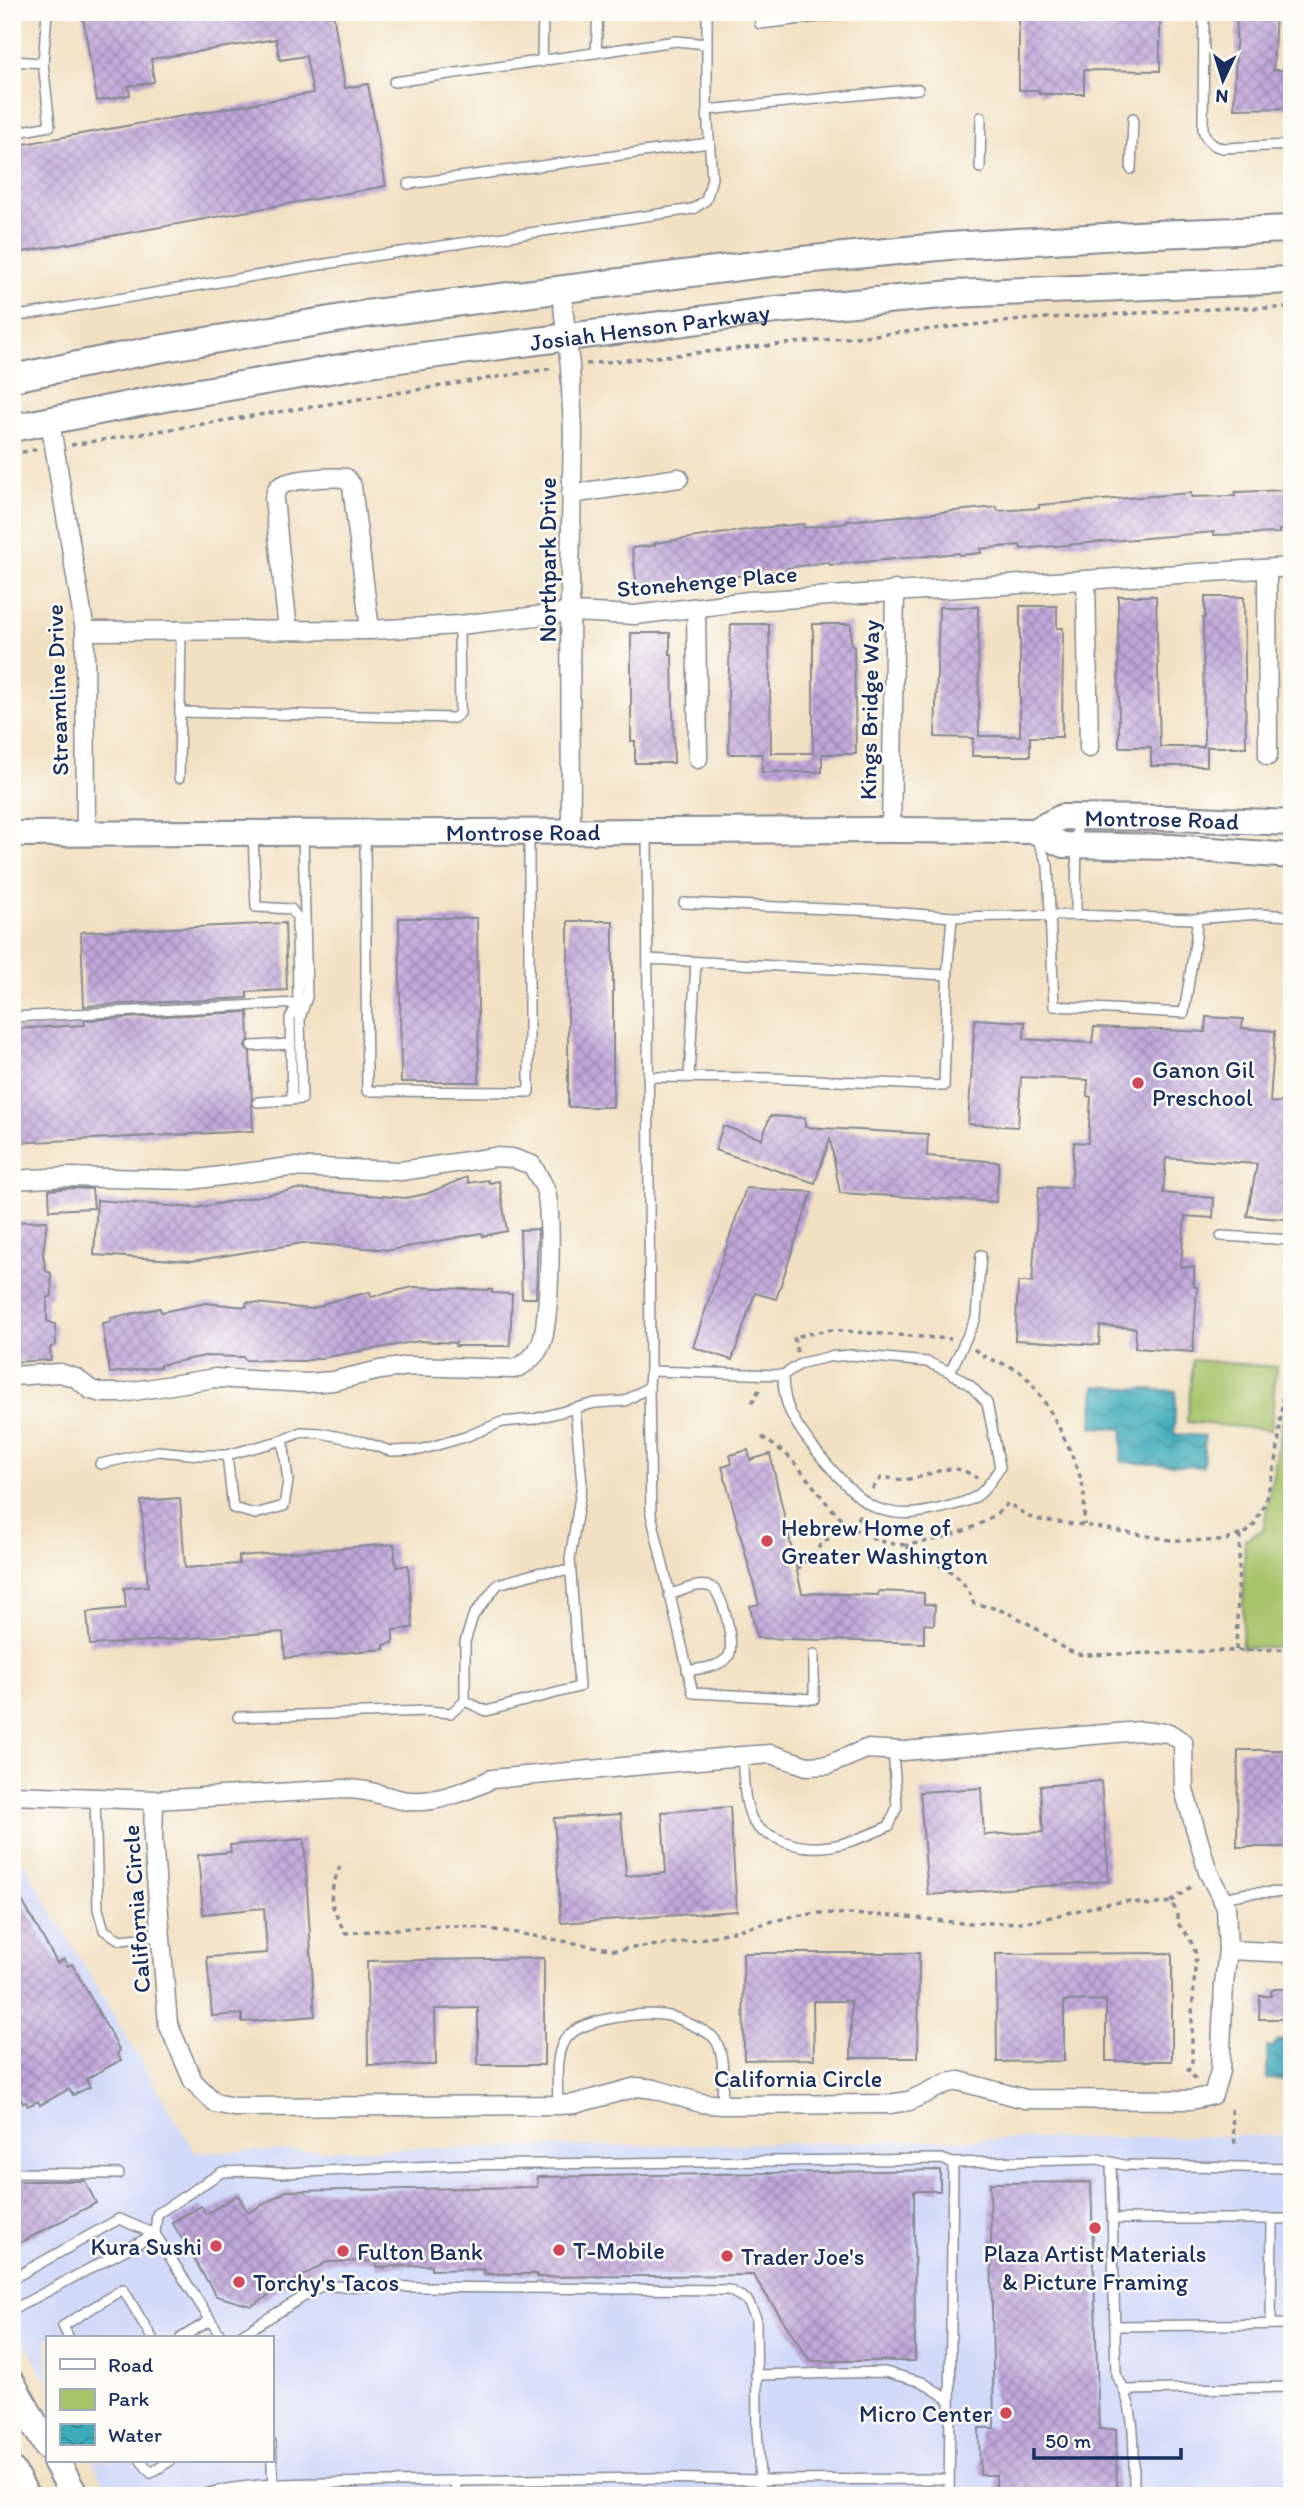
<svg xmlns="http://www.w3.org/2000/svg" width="1304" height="2508" font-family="Itim,sans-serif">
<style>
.built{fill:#d1d9f9}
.green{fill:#a7c369;stroke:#617964;stroke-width:2}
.water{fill:url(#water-waves);stroke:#2c6d8c;stroke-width:2}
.building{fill:url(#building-cross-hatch)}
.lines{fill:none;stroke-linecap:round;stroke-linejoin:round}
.lane-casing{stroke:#868890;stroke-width:12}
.street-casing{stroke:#868890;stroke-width:21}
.secondary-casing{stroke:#868890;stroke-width:28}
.primary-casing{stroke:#868890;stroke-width:30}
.path{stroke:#868890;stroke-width:3.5;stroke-dasharray:5 5;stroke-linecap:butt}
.lane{stroke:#fff;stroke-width:9}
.street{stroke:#fff;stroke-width:18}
.secondary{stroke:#fff;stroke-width:24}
.primary{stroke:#fff;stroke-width:26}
.poi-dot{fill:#d1495b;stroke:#fdfcf7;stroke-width:2.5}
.labels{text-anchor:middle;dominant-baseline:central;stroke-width:5;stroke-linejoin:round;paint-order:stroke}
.street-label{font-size:24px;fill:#1b2f5e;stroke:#fdfcf7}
.poi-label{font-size:24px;fill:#1b2f5e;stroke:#fdfcf7;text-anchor:start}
</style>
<defs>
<pattern id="water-waves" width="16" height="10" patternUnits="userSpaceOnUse" patternTransform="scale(1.75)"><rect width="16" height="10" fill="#3cabb9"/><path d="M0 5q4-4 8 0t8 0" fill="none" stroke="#328c9a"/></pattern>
<pattern id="building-cross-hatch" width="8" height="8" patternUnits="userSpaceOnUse" patternTransform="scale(1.75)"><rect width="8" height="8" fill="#c1a8da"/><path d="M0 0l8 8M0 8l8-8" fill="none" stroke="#9c89b4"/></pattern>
</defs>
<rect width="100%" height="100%" fill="#fdfcf7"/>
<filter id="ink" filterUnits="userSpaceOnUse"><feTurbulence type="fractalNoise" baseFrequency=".0143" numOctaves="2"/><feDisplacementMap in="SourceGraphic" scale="14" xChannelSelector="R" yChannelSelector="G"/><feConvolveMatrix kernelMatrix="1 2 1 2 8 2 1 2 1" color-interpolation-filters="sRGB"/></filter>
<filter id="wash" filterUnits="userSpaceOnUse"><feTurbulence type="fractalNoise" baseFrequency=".00686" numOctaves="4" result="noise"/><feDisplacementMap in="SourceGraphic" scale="28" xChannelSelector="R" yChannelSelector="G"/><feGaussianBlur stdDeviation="1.57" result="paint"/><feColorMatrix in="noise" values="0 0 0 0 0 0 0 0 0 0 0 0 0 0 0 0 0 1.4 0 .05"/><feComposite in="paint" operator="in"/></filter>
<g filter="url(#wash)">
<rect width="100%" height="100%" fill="#f1e1c2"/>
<polygon class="built" points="12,1844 195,2152 1292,2135 1292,2496 112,2496 92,2461 271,2461 271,2338 47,2338 47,2382 12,2320"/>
<g class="green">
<polygon points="1193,1360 1276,1367 1271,1430 1187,1422"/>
<polygon points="1292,1370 1292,1646 1242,1648 1245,1539 1263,1530"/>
</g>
<g class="water">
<polygon points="1095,1386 1176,1391 1174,1434 1205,1436 1203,1467 1121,1462 1123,1429 1092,1427"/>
<polygon points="1285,2040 1292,2047 1292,2080 1267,2079 1267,2047 1273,2048 1277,2041"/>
</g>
<g id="blocks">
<g class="building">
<polygon points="82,12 333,12 345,88 368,84 386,186 12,254 12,146 313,93 306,56 280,60 276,39 151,59 154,82 128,86 130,95 97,101"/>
<polygon points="1019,12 1160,12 1160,71 1084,70 1084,94 1039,94 1039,90 1019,90"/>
<polygon points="1237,12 1276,12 1273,70 1292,70 1292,108 1234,109"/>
<polygon points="1292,490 1292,530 1279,530 1279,533 1214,535 1214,532 1021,549 1020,545 980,549 981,553 959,555 959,553 830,565 829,562 787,568 788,570 637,588 632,548 655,545 655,543 760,528 803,524 804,528 847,523 847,521 997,507 998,511 1039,508 1039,505 1191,493 1191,497 1235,496 1235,492"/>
<polygon points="1118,596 1156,596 1160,747 1204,747 1203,618 1205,618 1205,597 1244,597 1246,747 1207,747 1207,766 1151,766 1151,747 1119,747"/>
<polygon points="1020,606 1057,606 1057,628 1063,628 1062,737 1030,737 1030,756 972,756 973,738 935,737 939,607 978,607 979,736 1020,736"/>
<polygon points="731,624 769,624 771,753 813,753 813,624 851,624 851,646 854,646 856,754 822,754 822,772 762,772 762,754 729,754 728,689"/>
<polygon points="631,633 670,633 670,654 672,654 674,763 635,763 635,741 631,741"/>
<polygon points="399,918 477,918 479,1082 401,1082"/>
<rect x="568" y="921" width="45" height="186"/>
<polygon points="285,923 287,990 247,992 247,998 84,1006 81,932"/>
<polygon points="248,1012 249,1040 245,1046 250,1052 253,1131 12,1143 12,1029 85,1025 84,1020"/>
<polygon points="1206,1017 1243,1019 1242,1028 1275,1031 1270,1102 1292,1103 1292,1220 1247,1216 1257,1164 1166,1158 1163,1193 1214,1198 1213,1218 1185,1216 1181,1267 1194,1267 1194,1287 1197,1287 1193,1352 1135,1348 1136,1328 1100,1326 1099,1345 1015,1340 1018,1282 1032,1282 1039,1187 1071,1188 1074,1142 1088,1143 1091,1097 1087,1096 1088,1080 1021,1077 1018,1127 968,1124 975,1019 1025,1022 1024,1039 1092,1043 1094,1027 1205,1032"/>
<polygon points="770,1116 805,1118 805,1127 928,1134 927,1156 999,1162 996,1202 840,1193 830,1138 815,1183 715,1150 723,1126 762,1139"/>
<polygon points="467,1177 469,1183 488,1180 489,1183 499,1181 507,1231 483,1236 482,1233 391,1250 303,1243 192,1261 94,1255 97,1200 195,1208 297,1189 405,1198 426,1194"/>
<polygon points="72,1188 92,1189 94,1208 50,1210 49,1190"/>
<polygon points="746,1188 812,1192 776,1299 755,1293 732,1360 693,1347"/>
<polygon points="47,1221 43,1254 46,1271 51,1273 52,1296 47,1298 47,1321 55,1324 56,1344 50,1348 51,1360 12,1362 12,1222"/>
<polygon points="538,1229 536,1298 522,1298 520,1230"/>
<polygon points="413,1287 492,1290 492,1293 512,1294 510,1346 455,1346 456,1343 419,1341 304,1361 246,1360 243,1357 205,1356 160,1365 160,1367 110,1373 102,1323 110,1322 111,1318 160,1308 161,1312 206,1303 246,1307 247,1302 310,1309 322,1306 325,1303 370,1292 371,1297"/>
<polygon points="748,1450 750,1460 770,1454 802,1593 878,1595 879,1591 924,1593 924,1604 935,1605 934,1625 924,1624 924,1643 757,1638 750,1606 759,1604 722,1467 732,1464 730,1455"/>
<polygon points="180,1498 185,1568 239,1564 239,1556 394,1544 396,1567 408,1565 413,1628 393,1630 393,1643 384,1645 384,1649 285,1658 283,1632 90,1645 87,1612 126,1608 124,1588 148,1586 141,1501"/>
<polygon points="1238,1750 1292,1750 1292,1847 1237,1847"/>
<polygon points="1101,1781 1109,1881 928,1895 920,1792 981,1788 984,1835 1043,1832 1040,1786"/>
<polygon points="730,1807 737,1911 561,1923 554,1818 621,1814 626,1876 666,1873 662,1812"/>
<polygon points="304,1839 315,2016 242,2022 242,2014 212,2016 207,1957 267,1953 264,1908 203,1914 198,1855 231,1852 230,1845"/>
<polygon points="12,1883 57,1963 64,1959 68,1966 72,1964 120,2051 117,2053 121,2060 86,2079 90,2087 73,2095 69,2089 40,2105 38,2101 28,2106 26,2102 23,2103 12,2084"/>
<polygon points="743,1953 919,1953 918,2058 851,2058 851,2001 813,2001 814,2059 744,2060"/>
<polygon points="1172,1953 1172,2061 1106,2061 1106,2000 1064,2001 1064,2061 997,2062 996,1954"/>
<polygon points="544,1958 544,2065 478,2065 478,2008 435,2009 436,2065 368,2065 367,1961"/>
<polygon points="1275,1989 1292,1989 1292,2019 1259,2019 1260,1996 1271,1996 1271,1991"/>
<polygon points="940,2170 940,2191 914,2191 915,2361 810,2361 753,2275 537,2277 537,2274 484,2274 484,2269 431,2270 431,2265 376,2267 377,2261 327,2262 251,2306 216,2296 172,2222 201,2206 206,2214 238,2195 248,2213 287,2191 537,2187 537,2177"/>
<polygon points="12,2181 85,2181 96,2203 12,2247"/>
<polygon points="1091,2182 1099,2429 1116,2429 1117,2496 996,2496 996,2475 980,2475 979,2428 994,2428 990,2183"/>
</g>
</g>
</g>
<g filter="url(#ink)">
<use href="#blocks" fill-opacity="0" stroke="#868890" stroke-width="2"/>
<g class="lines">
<g class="lane-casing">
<g id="lane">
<polyline points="760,12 760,24 861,12"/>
<path d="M1204,12L1203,130C1207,141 1211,146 1223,148L1292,145"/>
<polyline points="596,53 598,12"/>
<polyline points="12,61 43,63 50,126 12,133"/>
<polyline points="542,62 543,12"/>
<polyline points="43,63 47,12"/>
<polyline points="394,82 676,41 707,44"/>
<polyline points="707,110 707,12"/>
<polyline points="980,168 981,117"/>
<polyline points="1131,169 1133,118"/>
<polyline points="408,184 709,143"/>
<polyline points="12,317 373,256 693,209 706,200 712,178 707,110 918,89"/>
<polyline points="180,712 454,718 460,713 459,625"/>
<polyline points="179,778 181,631"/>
<path d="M647,833L650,1371L783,1375L802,1363L828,1357L851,1355L927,1362L950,1372L971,1386L987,1403L1000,1467C982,1498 975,1500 942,1508C918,1514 897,1517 874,1507C851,1496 808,1443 795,1421C786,1407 783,1391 783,1375"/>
<polyline points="365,836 367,1091 529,1092 529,833"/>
<polyline points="1037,839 1048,865 1054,1006 1184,1013 1196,937 1197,919"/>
<polyline points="684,903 878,911 952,917 1076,915 1193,919 1259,914 1292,916"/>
<polyline points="1076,915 1077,819"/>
<polyline points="648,959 947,975"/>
<polyline points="12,1017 298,1003 297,917 291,909 256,907 253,834"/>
<polyline points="252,1046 291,1044"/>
<polyline points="689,1076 696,962"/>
<polyline points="648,1077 771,1078 944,1086 948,965 952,917"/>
<polyline points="292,1100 290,1018 298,1003"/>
<polyline points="258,1102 302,1099 300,1018 307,997 303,834"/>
<polyline points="1221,1236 1292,1240"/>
<polyline points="950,1372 976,1318 981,1255"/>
<polyline points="649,1387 651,1514 693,1693 814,1699 814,1654"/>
<polyline points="227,1455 233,1508 255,1514 284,1506 288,1481 283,1440"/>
<polyline points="100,1464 158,1451 199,1455 227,1455 283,1440 301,1432 321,1433 364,1442 390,1451 420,1450 465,1437 502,1422 534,1419 595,1403 625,1401 649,1387 650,1371"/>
<polyline points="570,1571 541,1572 498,1584 473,1616 465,1642 465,1701 486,1711 579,1687 570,1559 582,1484 575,1408"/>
<path d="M669,1595C682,1591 697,1582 711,1587C723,1592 736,1647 728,1657C718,1668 701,1668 687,1671"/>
<polyline points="238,1717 427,1711 451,1713 465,1701"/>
<path d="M742,1756C744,1777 743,1803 753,1821C758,1830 765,1833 774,1837C813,1858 852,1843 889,1826L897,1807L893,1750"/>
<polyline points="95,1797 98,1909 104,1930 120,1940 161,1936"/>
<polyline points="1222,1898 1248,1893 1292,1892"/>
<path d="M558,2105C558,2086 554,2058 564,2041C576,2019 646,2010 669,2016C677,2017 708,2032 713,2037C727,2052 722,2085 722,2105"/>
<path d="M1111,2162L1116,2375C1139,2410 1133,2455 1134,2496"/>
<polyline points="12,2173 119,2174"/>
<polyline points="1113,2219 1292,2219"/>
<polyline points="155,2234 157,2214 222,2172 251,2171 281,2173 457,2165 941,2159 953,2163 1098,2159 1124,2165 1292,2168"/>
<polyline points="12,2279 119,2219 155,2234 222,2338"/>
<polyline points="12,2310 155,2234"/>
<polyline points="1271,2324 1272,2219"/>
<polyline points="1115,2326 1292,2324"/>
<polyline points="69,2338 63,2326 123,2289 152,2338"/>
<polyline points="181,2338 209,2321"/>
<polyline points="236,2338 321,2286 729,2290 747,2300 756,2318 757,2428 761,2496"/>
<polyline points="756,2375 885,2372 922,2382 950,2400"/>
<polyline points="1126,2390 1292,2387"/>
<polyline points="271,2443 273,2485"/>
<polyline points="141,2461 151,2473 170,2461"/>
<path d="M199,2496C238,2483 283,2484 324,2483L650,2478L760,2480L949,2479"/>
<polyline points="455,2496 456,2482"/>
<polyline points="949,2496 953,2163"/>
</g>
</g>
<g class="street-casing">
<g id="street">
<polyline points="561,289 570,366 573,432 570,575 571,831"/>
<polyline points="50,421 85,631 86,834"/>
<polyline points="571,494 679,478"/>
<polyline points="1267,569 1268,756"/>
<polyline points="1086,580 1089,748"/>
<polyline points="696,608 698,759"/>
<path d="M288,630L274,499C275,496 276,490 278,488C288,478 332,477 346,478L352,486L370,630"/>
<polyline points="85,631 370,630 459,625 571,612 635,615 749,601 1292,567"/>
<polyline points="891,830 895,590"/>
<path d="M12,1180L68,1177L191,1180L290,1167L401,1171L495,1157L512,1158L532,1165C536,1173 542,1181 545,1189C553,1208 550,1324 541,1344C536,1356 526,1364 514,1369L409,1366L380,1370L333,1381L307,1383L215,1378L122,1393H103L91,1390L76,1378L60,1373L12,1376"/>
<path d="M12,1795L154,1800L344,1789C369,1789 379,1795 402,1800C431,1806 467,1791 492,1779L742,1756L771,1754L807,1766L828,1765L866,1749L903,1751L1140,1731L1169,1733L1183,1742L1184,1790L1208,1872L1226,1907L1228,1950L1224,1984L1220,2071L1213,2095L1191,2100L1025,2099L959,2081L947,2083L909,2101L889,2104L722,2105L701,2103L654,2089L637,2087L574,2104L558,2105L234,2107L215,2103L193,2081L168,2024L153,1840L154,1800"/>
<polyline points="1228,1950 1292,1953"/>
</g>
</g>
<g class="secondary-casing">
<g id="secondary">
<path id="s1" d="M1034,831L1062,817L1174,818L1292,823"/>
<path id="s2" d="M12,834L891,830L1034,831L1063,845L1172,847L1292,856"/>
</g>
</g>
<g class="primary-casing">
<g id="primary">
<polyline points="12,378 153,350 366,314 771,263 949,246 1155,234 1292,229"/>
<path id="s3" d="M12,428L164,398L376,362L776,310L953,294L1292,280"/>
<polyline points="12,2384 47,2446"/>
<polyline points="56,2461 75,2496"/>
<polyline points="12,2471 26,2496"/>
</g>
</g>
<g class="path">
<polyline points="586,364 1032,319 1230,308 1292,308"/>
<polyline points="71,445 554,368"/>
<polyline points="12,454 39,449"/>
<path d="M1292,1341H1288L1277,1457L1265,1503L1254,1525L1247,1532L1223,1541L1171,1540L1084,1525L1040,1520L1029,1517L1008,1503C983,1530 942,1539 907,1545C912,1560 931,1560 943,1567C958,1575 969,1588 974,1604C998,1607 1017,1616 1037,1629C1054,1640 1065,1654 1086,1655L1292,1649"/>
<path d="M974,1349C988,1362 1007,1362 1022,1373C1043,1391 1077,1459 1083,1487C1085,1499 1084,1512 1084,1525"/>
<polyline points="797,1352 794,1337 828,1330 951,1339"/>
<polyline points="752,1403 761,1386"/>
<path d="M762,1437C771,1444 784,1451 792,1460C829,1501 843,1542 907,1545"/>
<path d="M872,1489L881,1478C890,1477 899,1481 909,1479C937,1475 950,1459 977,1478"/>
<polyline points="797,1570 823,1543 832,1536 852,1527 861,1513"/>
<polyline points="1236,1650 1240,1535"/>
<path d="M340,1866C327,1901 329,1900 345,1933L437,1926H463L511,1932L615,1950L693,1941L794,1916L819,1913L898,1916L962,1923H1005L1035,1921L1104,1904L1130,1901L1150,1905L1171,1902L1177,1912V1922L1190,1939L1196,1954L1192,2015V2063L1188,2070L1196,2080"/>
<polyline points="1171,1902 1194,1884"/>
<polyline points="1231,2109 1235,2144"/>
</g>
<use href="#lane" class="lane"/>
<use href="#street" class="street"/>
<use href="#secondary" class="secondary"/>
<use href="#primary" class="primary"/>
</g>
</g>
<g class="poi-dot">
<circle cx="1138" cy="1083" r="7"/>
<circle cx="767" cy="1541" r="7"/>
<circle cx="1095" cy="2228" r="7"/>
<circle cx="216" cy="2246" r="7"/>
<circle cx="559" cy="2250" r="7"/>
<circle cx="343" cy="2251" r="7"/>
<circle cx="727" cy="2256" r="7"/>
<circle cx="239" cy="2282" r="7"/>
<circle cx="1006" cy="2413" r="7"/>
</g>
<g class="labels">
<g class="street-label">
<text stroke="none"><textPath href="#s3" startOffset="646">Josiah Henson Parkway</textPath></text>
<text transform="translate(547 560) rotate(-90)">Northpark Drive</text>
<text transform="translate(707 581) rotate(-5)">Stonehenge Place</text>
<text transform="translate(57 690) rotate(-92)">Streamline Drive</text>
<text transform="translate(869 710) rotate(-89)">Kings Bridge Way</text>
<text stroke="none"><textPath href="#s1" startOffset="131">Montrose Road</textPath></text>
<text stroke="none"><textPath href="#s2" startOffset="511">Montrose Road</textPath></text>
<text transform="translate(136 1909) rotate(-94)">California Circle</text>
<text x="798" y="2078">California Circle</text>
</g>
<g class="poi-label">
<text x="1152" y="1069">Ganon Gil<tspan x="1152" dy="28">Preschool</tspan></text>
<text x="781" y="1527">Hebrew Home of<tspan x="781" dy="28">Greater Washington</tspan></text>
<text x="202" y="2246" text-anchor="end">Kura Sushi</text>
<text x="573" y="2250">T-Mobile</text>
<text x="357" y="2251">Fulton Bank</text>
<text x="1095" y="2253" text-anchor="middle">Plaza Artist Materials<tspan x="1095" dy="28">&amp; Picture Framing</tspan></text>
<text x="741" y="2256">Trader Joe's</text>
<text x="253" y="2282">Torchy's Tacos</text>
<text x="992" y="2413" text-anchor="end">Micro Center</text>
</g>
</g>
<rect width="1304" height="2508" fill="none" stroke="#fdfcf7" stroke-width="42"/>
<rect x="46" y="2336" width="228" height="126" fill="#fdfcf7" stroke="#a3aaba" stroke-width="2"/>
<rect x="60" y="2359" width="35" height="10" fill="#ffffff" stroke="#a3aaba" stroke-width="2"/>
<text x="108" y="2372" font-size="21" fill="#1b2f5e">Road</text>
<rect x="60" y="2389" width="35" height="21" fill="#a7c369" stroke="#a3aaba" stroke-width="2"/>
<text x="108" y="2406" font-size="21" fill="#1b2f5e">Park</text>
<rect x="60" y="2424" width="35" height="21" fill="url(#water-waves)" stroke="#a3aaba" stroke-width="2"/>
<text x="108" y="2442" font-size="21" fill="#1b2f5e">Water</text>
<g transform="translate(1223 80) rotate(184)" stroke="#fdfcf7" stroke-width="5" paint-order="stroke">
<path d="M0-5L12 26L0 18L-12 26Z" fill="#1b2f5e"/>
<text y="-10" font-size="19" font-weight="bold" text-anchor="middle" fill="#1b2f5e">N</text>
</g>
<path d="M1034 2448v10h147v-10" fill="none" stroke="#1b2f5e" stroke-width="3.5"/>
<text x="1045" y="2448" font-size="21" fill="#1b2f5e" stroke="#fdfcf7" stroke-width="5" paint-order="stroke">50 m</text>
</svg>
